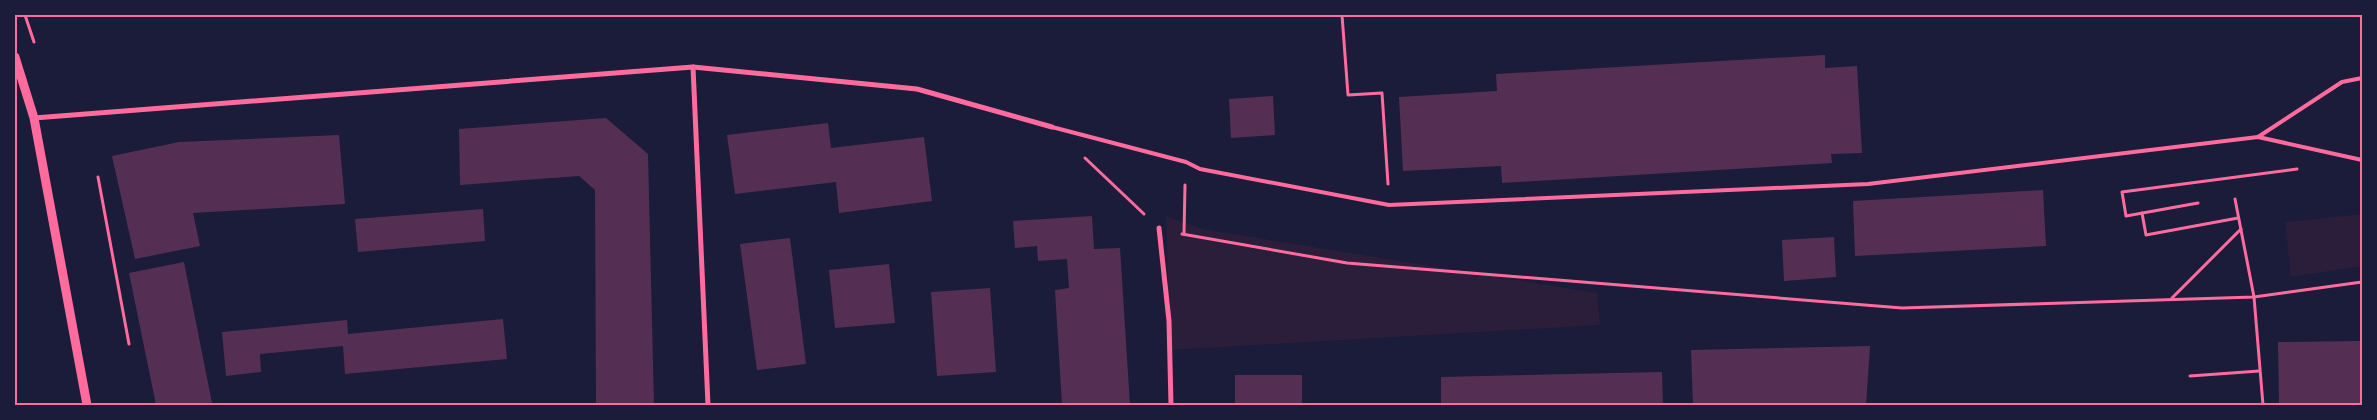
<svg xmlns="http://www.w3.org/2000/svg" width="2377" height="420" font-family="'Sofia Sans Condensed',sans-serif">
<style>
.green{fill:#2a1e3b}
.building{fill:#542f53}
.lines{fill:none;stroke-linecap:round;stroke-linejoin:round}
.path{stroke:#ff6b9d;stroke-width:3}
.service{stroke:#ff6b9d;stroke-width:4}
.minor{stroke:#ff6b9d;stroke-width:5}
.tertiary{stroke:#ff6b9d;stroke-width:9}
.neatline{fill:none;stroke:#ff6b9d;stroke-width:2}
</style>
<rect width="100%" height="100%" fill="#1b1b3a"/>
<g class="green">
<polygon points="2362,214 2362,266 2291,277 2285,222"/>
<polygon points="1166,216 1203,229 1597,293 1600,325 1170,350"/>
</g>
<g class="building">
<polygon points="1825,55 1825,68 1857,66 1862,153 1831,154 1832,163 1502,183 1501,166 1403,171 1399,97 1497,91 1496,74"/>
<polygon points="1273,96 1275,135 1231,138 1229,99"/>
<polygon points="606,118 648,154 654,405 596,405 595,190 579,176 460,185 459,129"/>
<polygon points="828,123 831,148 924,137 932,201 839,213 836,182 735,194 727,135"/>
<polygon points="339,135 345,204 193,213 200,246 135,259 112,156 179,142"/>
<polygon points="2043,190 2046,246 1855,256 1853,201"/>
<polygon points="483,209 485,241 358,252 355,219"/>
<polygon points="1092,216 1094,249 1120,248 1130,405 1062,405 1055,290 1069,288 1067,259 1038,261 1037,246 1015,248 1013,221"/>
<polygon points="1834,237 1836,277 1784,281 1782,240"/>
<polygon points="790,238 806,364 757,370 740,244"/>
<polygon points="184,262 212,403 156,405 129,273"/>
<polygon points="889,264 895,323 835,328 829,270"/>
<polygon points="990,288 996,372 937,376 931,292"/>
<polygon points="503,319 507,359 345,374 343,346 260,354 261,372 226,376 222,332 347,320 348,334"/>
<polygon points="2362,341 2362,405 2279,405 2278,342"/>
<polygon points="1870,346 1866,405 1693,405 1691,350"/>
<polygon points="1662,372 1663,405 1441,405 1441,377"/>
<rect x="1235" y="375" width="67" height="30"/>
</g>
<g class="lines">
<g class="path">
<polyline points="25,15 34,42"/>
<polyline points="1342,15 1348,95 1382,93 1388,184"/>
<polyline points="1085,158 1144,214"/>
<polyline points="98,177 129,344"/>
<polyline points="2235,199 2254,297 2263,405"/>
<polyline points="2198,203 2126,216 2122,192 2297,169"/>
<polyline points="2142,213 2146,235 2238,218"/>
<polyline points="1182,234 1347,263 1902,308 2254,297 2362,282"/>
<polyline points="1184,234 1185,185"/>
<polyline points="2172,298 2241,229"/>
<polyline points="2190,376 2259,371"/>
</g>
<g class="service">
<polyline points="1052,127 1186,162 1200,169 1389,205 1868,184 2258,137 2362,160"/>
<polyline points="2258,137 2342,82 2362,78"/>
</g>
<g class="minor">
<polyline points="693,67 708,405"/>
<polyline points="34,118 693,67 917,89 1052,127"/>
<polyline points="1159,228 1169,321 1171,405"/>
</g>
<polyline class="tertiary" points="15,57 34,118 87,405"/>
</g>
<rect width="2377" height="420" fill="none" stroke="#1b1b3a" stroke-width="32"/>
<rect x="16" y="16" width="2345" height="388" class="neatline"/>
</svg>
